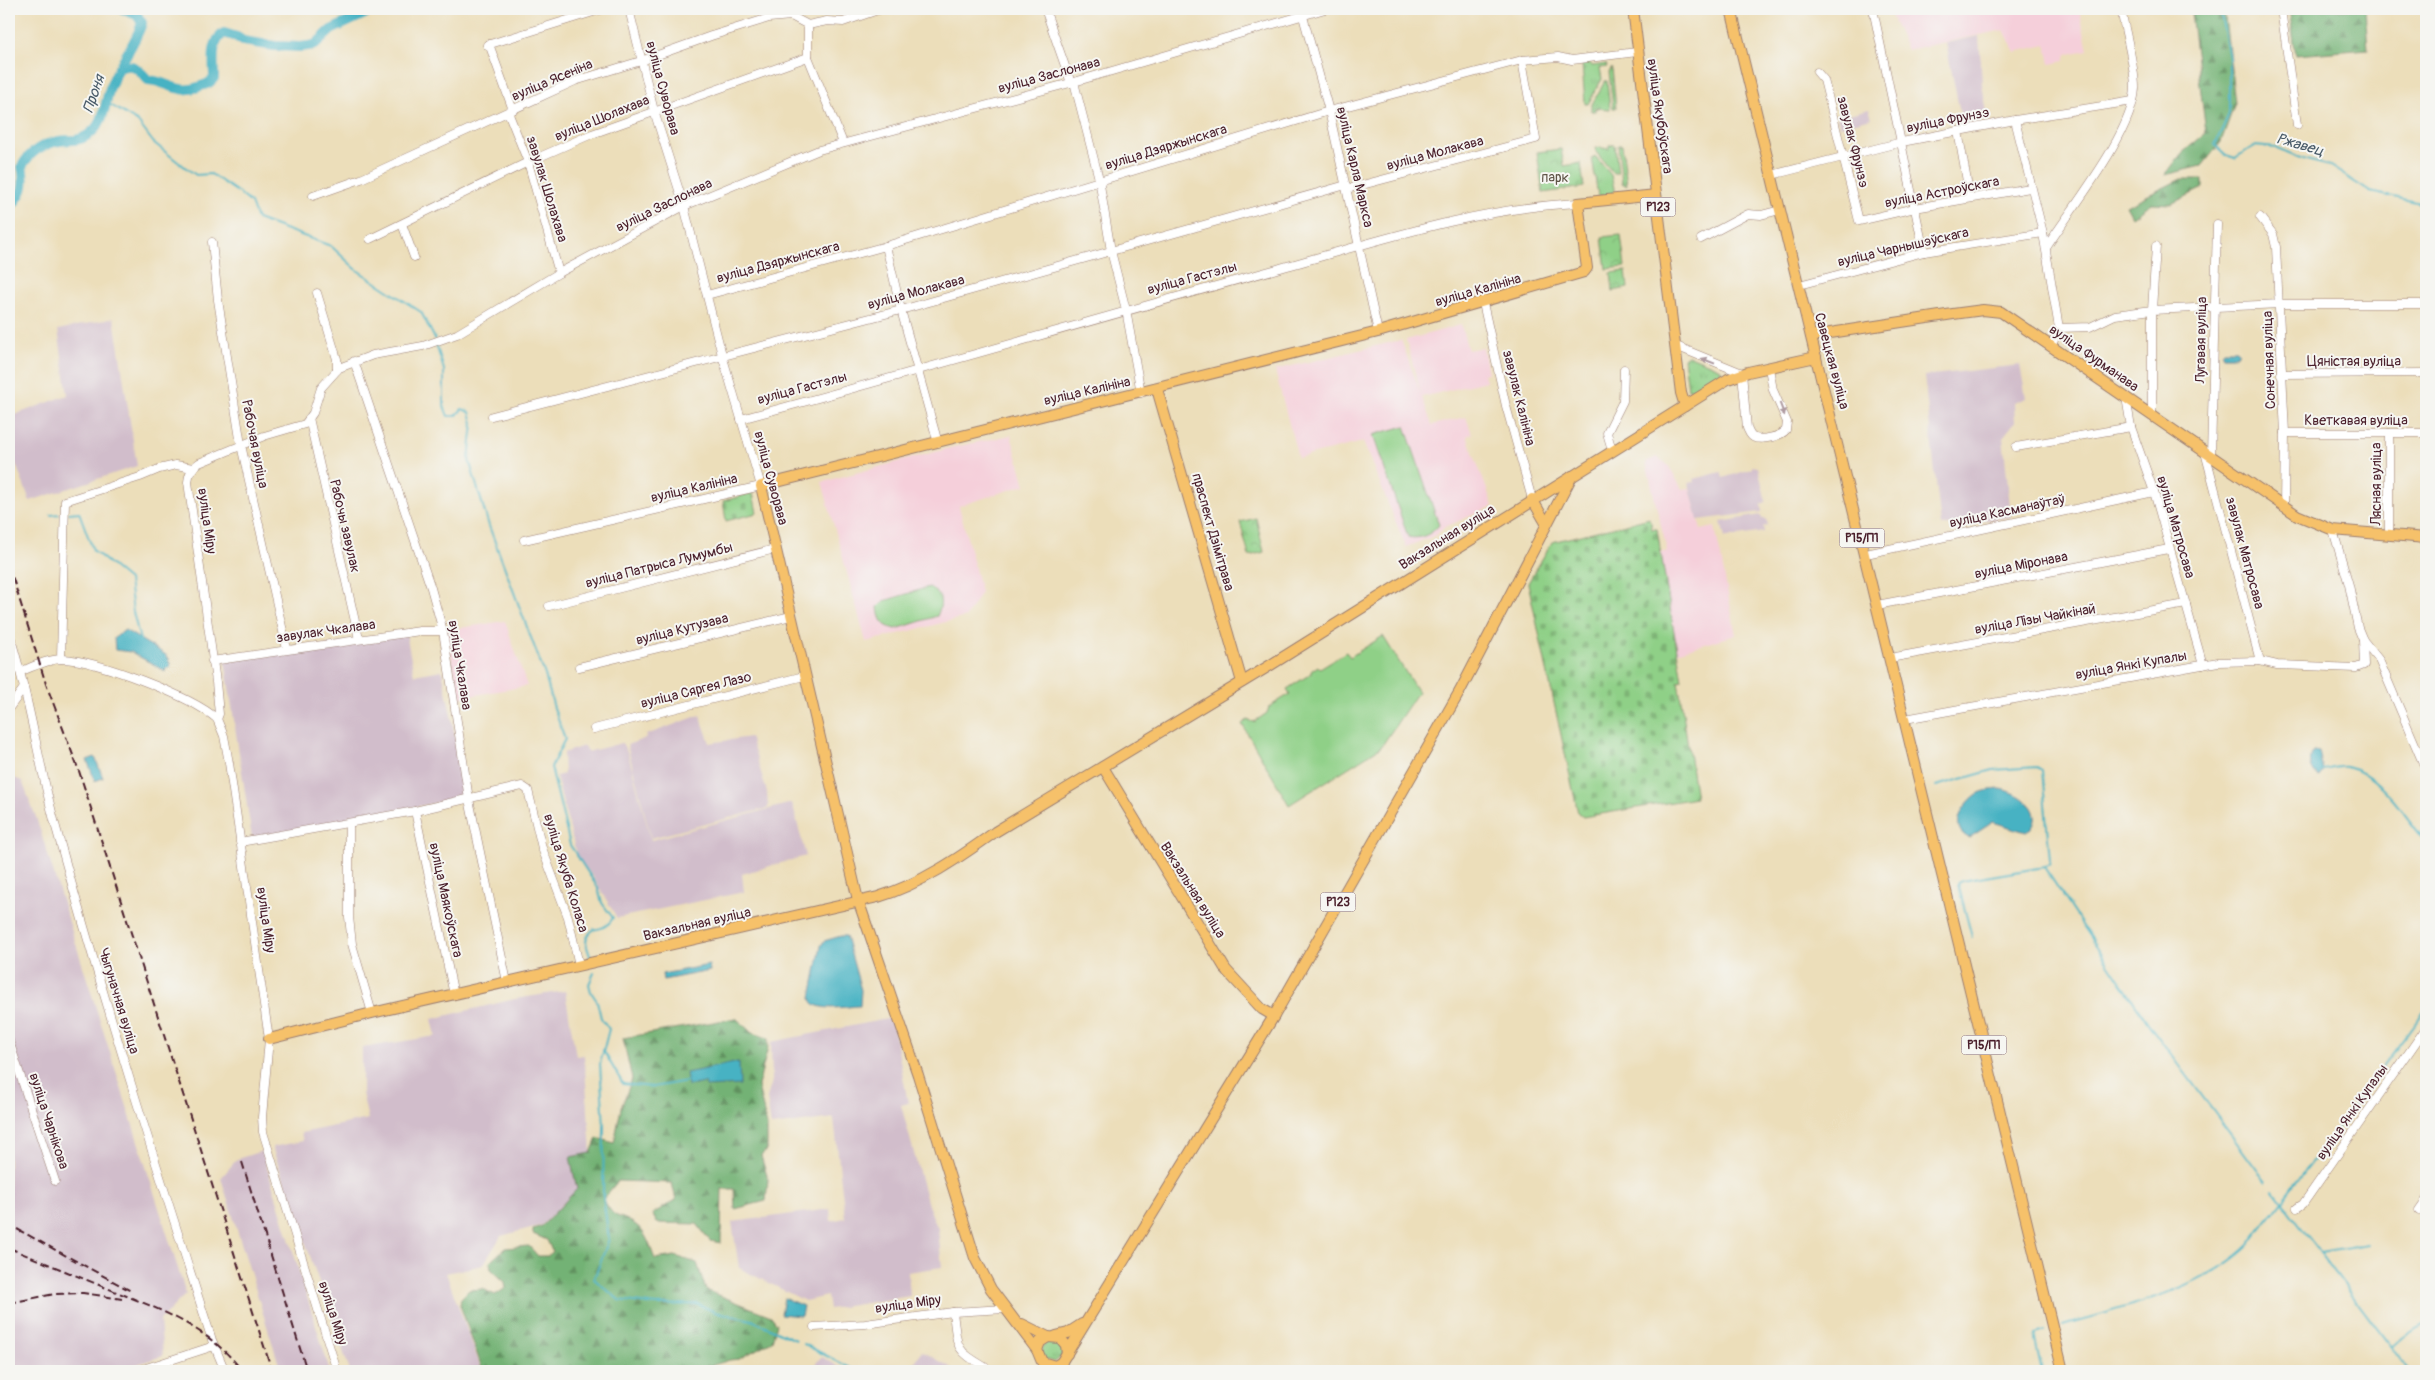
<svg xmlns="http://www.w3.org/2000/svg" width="2435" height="1380" font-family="Pangolin,sans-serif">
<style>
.built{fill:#f5cfda}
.industrial{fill:#d1bdcb}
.grass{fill:url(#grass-tufts);stroke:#6c7859}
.forest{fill:url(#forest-firs);stroke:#5e6850}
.cemetery{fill:url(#cemetery-stones);stroke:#6c7859}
.park{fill:url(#park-crowns);stroke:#6c7859}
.garden{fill:#8fd087;stroke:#6c7859}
.water{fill:#46b2c3;stroke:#486877}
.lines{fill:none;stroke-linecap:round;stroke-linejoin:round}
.stream{stroke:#46b2c3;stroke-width:2}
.river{stroke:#46b2c3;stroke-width:10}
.minor-casing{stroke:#9b7e72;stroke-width:9}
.major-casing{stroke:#9b7e72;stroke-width:12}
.minor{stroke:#fff;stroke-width:8}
.major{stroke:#f6c16b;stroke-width:10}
.rail{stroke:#4a1f2b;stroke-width:2;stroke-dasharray:8 4;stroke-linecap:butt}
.oneway{fill:#ae9aa0}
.labels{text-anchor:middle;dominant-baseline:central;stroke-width:4;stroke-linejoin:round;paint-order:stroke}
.shield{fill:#f6f6f2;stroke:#7e6067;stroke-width:1}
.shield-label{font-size:12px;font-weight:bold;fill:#4a1f2b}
.street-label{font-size:14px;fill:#4a1f2b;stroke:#f6f6f2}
.park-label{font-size:14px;fill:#5f5447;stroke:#f6f6f2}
.water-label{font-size:15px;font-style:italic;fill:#485a68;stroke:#f6f6f2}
</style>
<defs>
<pattern id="grass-tufts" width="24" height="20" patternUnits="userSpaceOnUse" patternTransform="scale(1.25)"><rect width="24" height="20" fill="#8fd087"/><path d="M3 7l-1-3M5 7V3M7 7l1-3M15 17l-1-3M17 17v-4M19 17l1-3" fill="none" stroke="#7db275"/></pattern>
<pattern id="forest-firs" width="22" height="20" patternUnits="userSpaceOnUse" patternTransform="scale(1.25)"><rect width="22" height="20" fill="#73b274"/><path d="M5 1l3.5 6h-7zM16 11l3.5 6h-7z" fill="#60905f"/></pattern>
<pattern id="cemetery-stones" width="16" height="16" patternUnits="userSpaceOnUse" patternTransform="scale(1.25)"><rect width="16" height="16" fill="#8fd087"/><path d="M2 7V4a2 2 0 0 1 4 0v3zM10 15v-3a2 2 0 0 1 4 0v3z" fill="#7db275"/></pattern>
<pattern id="park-crowns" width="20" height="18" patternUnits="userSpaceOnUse" patternTransform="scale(1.25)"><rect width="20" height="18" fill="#8fd087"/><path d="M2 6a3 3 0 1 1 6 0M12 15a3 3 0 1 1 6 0" fill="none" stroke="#7db275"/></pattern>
</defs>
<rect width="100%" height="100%" fill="#f6f6f2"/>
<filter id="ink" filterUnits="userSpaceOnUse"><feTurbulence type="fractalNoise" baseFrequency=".02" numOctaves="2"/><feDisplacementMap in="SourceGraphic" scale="10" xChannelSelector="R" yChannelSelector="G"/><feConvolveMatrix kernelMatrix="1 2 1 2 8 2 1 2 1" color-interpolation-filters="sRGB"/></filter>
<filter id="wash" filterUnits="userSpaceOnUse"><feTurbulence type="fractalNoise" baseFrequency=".0096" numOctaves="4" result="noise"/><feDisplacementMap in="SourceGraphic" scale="20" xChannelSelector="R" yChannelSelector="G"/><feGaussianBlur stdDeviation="1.12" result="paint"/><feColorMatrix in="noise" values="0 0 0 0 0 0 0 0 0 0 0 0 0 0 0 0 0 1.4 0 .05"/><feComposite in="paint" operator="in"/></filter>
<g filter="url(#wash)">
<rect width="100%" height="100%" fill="#ecdeba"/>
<g class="built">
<polygon points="1888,9 2079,9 2088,50 2067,54 2065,61 2050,64 2046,45 2015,52 2004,30 1907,50"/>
<polygon points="1461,325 1468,350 1483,347 1488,373 1484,374 1486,381 1422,397 1432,425 1466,417 1472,434 1467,436 1493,506 1445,527 1436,535 1406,547 1363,442 1298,458 1275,370 1401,340 1421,394 1406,340"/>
<polygon points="1011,435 1025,485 959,506 981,592 966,617 866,642 822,482 950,448"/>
<polygon points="1657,457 1668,465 1682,489 1690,488 1701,530 1715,527 1736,635 1677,652 1661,553 1667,551 1646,462"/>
<polygon points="505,621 527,686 458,698 447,630"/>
</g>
<g class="industrial">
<polygon points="1979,36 1982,84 1988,118 1985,119 1985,121 1962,123 1946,43"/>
<polygon points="1869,109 1872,118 1840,126 1837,117"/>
<polygon points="114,318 137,466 30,501 9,446 9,417 68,395 58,330"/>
<polygon points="2020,365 2026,398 2014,403 2015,422 2003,437 2011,517 1941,526 1924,376"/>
<polygon points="1752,466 1758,467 1766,502 1761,504 1762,512 1698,520 1689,483 1695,482 1694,479 1721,472 1723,478 1752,469"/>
<polygon points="1761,515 1762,519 1766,519 1768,525 1763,527 1764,532 1725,538 1721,522"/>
<polygon points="406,633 414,675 442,670 467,797 252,838 225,661"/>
<polygon points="700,715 710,743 750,737 767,792 768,808 651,838 627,745 646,738 646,735"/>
<polygon points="622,743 628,754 651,840 792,803 806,856 742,874 744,892 617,918 593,877 577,856 556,776 564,774 563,753 584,746 587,752"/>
<polygon points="9,776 22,781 36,817 186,1294 160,1320 163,1356 115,1371 9,1371"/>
<polygon points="565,991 576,1056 584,1055 591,1153 577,1189 542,1225 501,1236 483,1265 446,1273 482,1371 350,1371 272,1147 303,1141 301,1133 368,1119 362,1093 362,1048 436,1036 432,1019 515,999"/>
<polygon points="892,1018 908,1103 901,1105 928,1205 938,1229 942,1267 908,1272 910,1296 829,1309 827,1296 805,1301 739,1268 732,1222 830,1209 831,1221 845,1218 834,1118 771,1126 767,1098 772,1081 771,1042"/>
<polygon points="262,1151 330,1371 281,1371 221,1178 237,1159"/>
<polygon points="922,1351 957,1371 909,1371"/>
<polygon points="821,1357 822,1357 846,1371 810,1371"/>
</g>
<g class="grass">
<polygon points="1590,63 1592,66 1606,64 1607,67 1600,68 1602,79 1588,104 1585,104 1582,64"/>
<polygon points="1612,68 1616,108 1613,108 1609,72"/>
<polygon points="1605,81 1607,81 1610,109 1596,108 1596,111 1591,111 1591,106"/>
<polygon points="1609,145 1615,145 1618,173 1613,173 1596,152 1596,147 1609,149"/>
<polygon points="1618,145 1622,145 1627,186 1622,183"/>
<polygon points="1595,156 1611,175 1615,193 1598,196 1592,158"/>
<polygon points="1688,355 1721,369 1721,372 1692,390 1688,389 1684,358"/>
<path d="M1052,1339L1062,1344L1063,1355L1055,1362L1044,1359C1041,1348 1041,1346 1052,1339Z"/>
</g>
<g class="forest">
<polygon points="2188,9 2224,9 2235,103 2221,142 2202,166 2165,175 2182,153 2206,133 2191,13"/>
<polygon points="2289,9 2365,9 2368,49 2296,55"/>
<polygon points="2181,179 2203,179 2203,188 2171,204 2152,203 2132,217 2126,206"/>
<path d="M736,1018L752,1033L768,1038V1047L758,1086L767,1126V1149L761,1156L768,1179L766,1201L735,1209L734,1189H722L721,1243L710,1241L697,1224L657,1223L652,1214L676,1200L672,1183L618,1181L603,1199C617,1222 614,1212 633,1223C646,1230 650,1247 655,1259L675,1256L697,1263L706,1290L771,1316L777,1324L772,1341L739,1359L730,1360L693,1371H655L653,1369L648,1371H483L460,1305L461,1298L469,1290L483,1289L495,1295L506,1288L505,1282L491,1269L490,1262L505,1248L529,1246L538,1256H548L552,1251L547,1240L533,1234V1229L542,1226L577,1189L570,1157L591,1153L597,1138L614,1143L621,1108L632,1079L623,1038Z"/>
</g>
<g class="cemetery">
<polygon points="753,493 757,513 726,521 723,501"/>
<polygon points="1650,518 1652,529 1657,529 1682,680 1678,681 1696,798 1583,817 1578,813 1528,583 1552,542"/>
</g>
<g class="park">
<polygon points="1561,149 1564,166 1581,163 1584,187 1543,193 1537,152"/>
<polygon points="1621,235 1625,267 1606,269 1602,237"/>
<polygon points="1626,271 1628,288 1613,291 1611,273"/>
<polygon points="1256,518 1264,552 1249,556 1240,522"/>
</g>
<g class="garden">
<path d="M1405,426L1439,525C1432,534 1420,540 1408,537L1373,435Z"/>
<path d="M929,587C942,594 943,603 937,616L896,629C883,627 879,620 878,607L884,601Z"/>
<polygon points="1383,636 1418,692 1381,747 1289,805 1242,724 1248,720 1254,722 1267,713 1269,707 1290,694 1287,689 1312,673 1311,671 1318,666 1320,668 1346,652 1350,657"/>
</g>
<g class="water">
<polygon points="2223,350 2236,350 2239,353 2235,356 2223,356 2221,352"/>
<polygon points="125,630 166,655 171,665 165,671 131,652 115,650 114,638"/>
<path d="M2313,752H2319L2323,770L2319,776C2311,771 2308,760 2313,752Z"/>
<polygon points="95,757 103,778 95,781 87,760"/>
<path d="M2000,789C2017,791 2046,809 2031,829L2026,832L1993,822L1969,838C1948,828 1963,805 1976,795C1983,790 1991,790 2000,789Z"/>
<path d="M841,936H846L861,990L860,1006C848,1006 811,1014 811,997L821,946L824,941Z"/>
<polygon points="709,965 710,971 663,980 662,974"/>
<polygon points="739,1062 740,1085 706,1087 705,1083 688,1086 686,1073"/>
<polygon points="784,1298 803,1306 801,1316 781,1314"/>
</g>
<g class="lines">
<g class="stream">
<polyline points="2220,9 2229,58 2229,114 2215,145 2226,155 2235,158 2254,146 2277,148 2306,160 2330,166 2370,192 2426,204"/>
<polyline points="106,102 138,122 153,142 178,162 196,175 211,174 239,193 251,203 257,219 331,246 357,270 421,312 435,339"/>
<path d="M436,344L444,370V406L448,416H456L462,409L470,412L473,423L469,460L489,526L545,675L554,708L565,739L551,767L570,845L598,888L602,903L613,918C609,925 601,930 594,929C581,940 587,945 591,959"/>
<polyline points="69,513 79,512 93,550 129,580 133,612 140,640"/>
<polyline points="51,515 59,514"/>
<path d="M2323,770C2330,769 2340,766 2346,767C2384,775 2402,815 2426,841"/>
<polyline points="1936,786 1993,770 2037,767 2042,770 2050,860 2049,864 2044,867"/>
<polyline points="1972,937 1958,884 1961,881 2044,867 2150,1026 2266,1182"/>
<polyline points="594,973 589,984 591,992 597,1001 601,1018 609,1029 600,1064 604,1126 603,1197 609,1239 594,1279 619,1300 656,1305 698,1304 715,1312 752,1320 796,1340"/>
<polyline points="603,1050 623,1084 653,1087 687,1081"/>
<polyline points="2273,1190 2409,1371"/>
<polyline points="2320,1252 2367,1244"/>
<path d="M2063,1325C2121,1309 2206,1288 2249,1245L2426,1009"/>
<polyline points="804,1344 856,1371"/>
<polyline points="2391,1346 2426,1323"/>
<polyline points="2042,1371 2035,1340 2036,1335 2044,1332"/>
</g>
<g class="river">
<path d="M119,68C134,62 138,69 148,80C168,81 177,96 201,86C207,84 211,83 214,78C214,63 210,42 224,33L237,37L243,41L275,46L301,47L315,45L331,30L375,9"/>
<path d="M9,209C23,193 26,187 22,166C30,152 42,144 59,141C69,139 76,143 88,135C106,123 104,103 111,85C119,63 135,45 142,23L137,15L122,9"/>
</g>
</g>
</g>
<g filter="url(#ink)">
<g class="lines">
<g class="minor-casing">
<g id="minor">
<polyline points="1045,9 1071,83"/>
<polyline points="1301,9 1329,111 1378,332"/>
<polyline points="1873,9 1924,252"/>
<polyline points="2281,9 2297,125"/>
<polyline points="808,25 808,57 843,143"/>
<polyline points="808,25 827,21 843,22 881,9"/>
<polyline points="489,44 513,110"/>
<polyline points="487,45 603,9"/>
<polyline points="1817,72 1824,80 1859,221 1915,208 2030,188"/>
<polyline points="1074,82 1099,179 1111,251 1126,310 1141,393"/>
<polyline points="508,112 528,162 559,273"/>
<polyline points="2015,120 2043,233 2059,328 2052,345"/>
<polyline points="1958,131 1970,198"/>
<polyline points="1772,175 1902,142 2015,120 2133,101"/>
<polyline points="1347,189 1536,139 1522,60"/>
<polyline points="313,196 361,179 575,81 641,61 711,36 769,18 791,16 808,25"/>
<polyline points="2260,217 2273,234 2276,247 2285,433 2284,507"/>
<polyline points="402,224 414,257"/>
<polyline points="370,239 528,162 592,134 808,57"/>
<polyline points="1701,239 1748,214 1761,215 1780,210"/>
<polyline points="212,242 218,300 241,445 287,649"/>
<polyline points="886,246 901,310 938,443"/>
<path d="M2046,248C2071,209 2133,133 2135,88C2135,66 2125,32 2121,9"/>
<polyline points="1799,285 1924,252 2043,233"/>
<polyline points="317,293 337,359 337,370"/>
<polyline points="707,295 886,246 1329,111 1522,60 1558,57 1572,60 1637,52"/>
<polyline points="1483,303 1506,406 1532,499"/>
<polyline points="2059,328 2090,327 2115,315 2152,310 2280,304 2426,304"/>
<path d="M1676,346L1742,373L1747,428C1749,432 1750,437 1755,438C1763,440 1780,437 1786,430L1787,422L1773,390L1769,368"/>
<polyline points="354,361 431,588 443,631 469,799 507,982"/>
<polyline points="2281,374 2426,373"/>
<polyline points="2126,397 2131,427 2154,492 2203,665"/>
<polyline points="2152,414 2152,310 2156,246"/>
<polyline points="492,416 901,310 1346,185"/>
<polyline points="309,418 359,639"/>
<path d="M741,419C920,371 1098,318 1277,269C1375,242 1475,208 1578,203"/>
<polyline points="2285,433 2426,433"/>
<polyline points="2389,433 2389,535"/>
<polyline points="2016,447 2131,427"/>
<polyline points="1612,450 1607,433 1623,401 1624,369"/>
<polyline points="2205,452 2260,661"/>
<polyline points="2211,456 2217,224"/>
<polyline points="2333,530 2349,585 2358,628 2363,640 2379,660 2426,770"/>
<polyline points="524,540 761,486 722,355 684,206 654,111 629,9"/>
<polyline points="1866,554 2154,492"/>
<polyline points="1877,605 2169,549"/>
<polyline points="549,606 775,549"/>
<path d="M9,633C30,697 38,765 57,831C104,1002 158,1171 212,1340L225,1371"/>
<polyline points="1890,658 2186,604"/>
<polyline points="61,659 65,501 140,477 159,469 176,465 193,468"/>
<polyline points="212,661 420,631 443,631"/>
<polyline points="579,667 791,616"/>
<path d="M22,671C34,666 49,659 62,659C97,660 191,696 217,719"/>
<polyline points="9,708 24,688"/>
<polyline points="1905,719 2218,662 2260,661 2277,665 2356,668 2364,665 2363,640"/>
<polyline points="594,729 804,676"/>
<polyline points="415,811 454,995"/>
<polyline points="349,824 349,917 352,944 372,1013"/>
<polyline points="240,842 415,811 522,786 528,790 542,848 568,917 579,965"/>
<polyline points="9,1041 55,1181"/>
<polyline points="2297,1208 2303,1204 2426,1028"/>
<polyline points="2419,1210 2426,1200"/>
<path d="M953,1312C958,1354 956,1349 991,1371"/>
<polyline points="814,1327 865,1324 953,1312 1005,1309"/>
<polyline points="137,1371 214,1346"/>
<path d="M337,1371L263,1132L262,1117L269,1039L229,763L224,736L217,719L219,714L216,682L188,482C189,473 191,469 199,463L264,436L305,424L313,413L321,388L339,368L373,355L423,346L457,334L559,273L684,206L819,150L1074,82L1325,9"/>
</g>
</g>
<g class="major-casing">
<g id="major">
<polyline points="1633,9 1681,393 1685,406"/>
<polyline points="1731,9 2063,1371"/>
<polyline points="1811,336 1953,314 1983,310 2001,312 2297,515 2333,530 2426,538"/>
<polyline points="1157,389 1242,682"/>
<polyline points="1532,499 1546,523"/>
<polyline points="1103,767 1226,970 1262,1009 1274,1016"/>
<path d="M269,1039L372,1013L878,897C921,884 959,858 995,832L1269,666L1728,379L1748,372L1816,357"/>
<polyline points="1022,1324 1048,1337"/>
<polyline points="1056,1336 1068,1333 1082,1324"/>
<polyline points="1037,1350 991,1289 975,1258 918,1075 858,900 761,486 1378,332 1584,272 1587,268 1578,203 1656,195"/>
<polyline points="1062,1362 1055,1366 1042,1362 1037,1350 1040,1342 1048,1337 1060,1338 1066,1345 1067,1354"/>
<polyline points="1056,1371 1274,1016 1460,691 1572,476"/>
</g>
</g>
<use href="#minor" class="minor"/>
<use href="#major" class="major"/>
<g class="rail">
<polyline points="9,566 46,684 79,771 272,1371"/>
<polyline points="242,1162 307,1371"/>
<polyline points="17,1229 131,1291"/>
<path d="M9,1248C41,1261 72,1274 104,1287C154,1307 209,1326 242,1371"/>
<polyline points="9,1303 55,1294 83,1293 122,1299"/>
</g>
</g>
<defs><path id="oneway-solid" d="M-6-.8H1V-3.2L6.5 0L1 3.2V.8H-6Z" transform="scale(1.25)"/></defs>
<g class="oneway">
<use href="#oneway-solid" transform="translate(1708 361) rotate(-159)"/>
<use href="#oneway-solid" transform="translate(1782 409) rotate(69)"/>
</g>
</g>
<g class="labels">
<g class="shield">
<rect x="1640.5" y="197.5" width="35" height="19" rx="4"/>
<rect x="1839.5" y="528.5" width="45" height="19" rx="4"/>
<rect x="1320.5" y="892.5" width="35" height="19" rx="4"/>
<rect x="1961.5" y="1035.5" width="45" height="19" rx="4"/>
</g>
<g class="shield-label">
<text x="1658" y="207">Р123</text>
<text x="1862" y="538">Р15/П1</text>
<text x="1338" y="902">Р123</text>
<text x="1984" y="1045">Р15/П1</text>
</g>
<g class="street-label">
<text transform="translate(1049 75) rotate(-15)">вуліца Заслонава</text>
<text transform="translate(552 80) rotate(-23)">вуліца Ясеніна</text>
<text transform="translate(663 88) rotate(75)">вуліца Суворава</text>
<text transform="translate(1660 116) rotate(82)">вуліца Якубоўскага</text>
<text transform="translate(602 118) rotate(-22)">вуліца Шолахава</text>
<text transform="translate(1948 120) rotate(-11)">вуліца Фрунзэ</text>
<text transform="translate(1853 142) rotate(76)">завулак Фрунзэ</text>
<text transform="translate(1166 147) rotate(-17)">вуліца Дзяржынскага</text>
<text transform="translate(1435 153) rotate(-15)">вуліца Молакава</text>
<text transform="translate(1355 167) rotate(77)">вуліца Карла Маркса</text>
<text transform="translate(547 189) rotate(73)">завулак Шолахава</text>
<text transform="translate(1942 192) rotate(-11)">вуліца Астроўскага</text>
<text transform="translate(664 205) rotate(-26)">вуліца Заслонава</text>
<text transform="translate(1903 247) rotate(-13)">вуліца Чарнышэўскага</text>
<text transform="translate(778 262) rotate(-15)">вуліца Дзяржынскага</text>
<text transform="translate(1192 278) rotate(-15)">вуліца Гастэлы</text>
<text transform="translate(1478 290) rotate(-16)">вуліца Калініна</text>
<text transform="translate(916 292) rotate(-15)">вуліца Молакава</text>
<text transform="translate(2201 340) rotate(-89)">Лугавая вуліца</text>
<text transform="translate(2094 358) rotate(35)">вуліца Фурманава</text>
<text transform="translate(2269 360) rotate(-92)">Сонечная вуліца</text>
<text transform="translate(1832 361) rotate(75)">Савецкая вуліца</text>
<text x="2354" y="361">Цяністая вуліца</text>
<text transform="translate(802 388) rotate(-15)">вуліца Гастэлы</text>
<text transform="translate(1087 391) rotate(-13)">вуліца Калініна</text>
<text transform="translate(1519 398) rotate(76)">завулак Калініна</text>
<text x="2356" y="420">Кветкавая вуліца</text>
<text transform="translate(255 444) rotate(79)">Рабочая вуліца</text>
<text transform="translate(771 478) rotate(75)">вуліца Суворава</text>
<text transform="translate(2376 484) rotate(-90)">Лясная вуліца</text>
<text transform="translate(694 488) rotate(-13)">вуліца Калініна</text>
<text transform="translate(2007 511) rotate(-12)">вуліца Касманаўтаў</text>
<text transform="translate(207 521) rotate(82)">вуліца Міру</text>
<text transform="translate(345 526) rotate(77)">Рабочы завулак</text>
<text transform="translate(2176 527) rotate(74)">вуліца Матросава</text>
<text transform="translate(1213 532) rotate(74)">праспект Дзімітрава</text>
<text transform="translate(1447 537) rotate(-32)">Вакзальная вуліца</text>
<text transform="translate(2245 553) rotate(75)">завулак Матросава</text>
<text transform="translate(659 565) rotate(-14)">вуліца Патрыса Лумумбы</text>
<text transform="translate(2021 565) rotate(-11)">вуліца Міронава</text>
<text transform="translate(2035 619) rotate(-10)">вуліца Лізы Чайкінай</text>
<text transform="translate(682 629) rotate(-14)">вуліца Кутузава</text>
<text transform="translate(326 631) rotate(-8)">завулак Чкалава</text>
<text transform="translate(460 665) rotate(81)">вуліца Чкалава</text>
<text transform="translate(2131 665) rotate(-10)">вуліца Янкі Купалы</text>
<text transform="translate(696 690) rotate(-14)">вуліца Сяргея Лазо</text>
<text transform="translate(566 873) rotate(73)">вуліца Якуба Коласа</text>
<text transform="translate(1193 890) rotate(58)">Вакзальная вуліца</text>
<text transform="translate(446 900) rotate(78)">вуліца Маякоўскага</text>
<text transform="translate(266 920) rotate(82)">вуліца Міру</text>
<text transform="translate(697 924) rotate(-13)">Вакзальная вуліца</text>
<text transform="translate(119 1001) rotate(73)">Чыгуначная вуліца</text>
<text transform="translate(2352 1112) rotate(-55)">вуліца Янкі Купалы</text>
<text transform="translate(49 1121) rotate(72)">вуліца Чарнікова</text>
<text transform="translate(908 1304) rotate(-8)">вуліца Міру</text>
<text transform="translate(333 1313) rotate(72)">вуліца Міру</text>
</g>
<g class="park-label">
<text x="1555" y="177">парк</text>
</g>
<g class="water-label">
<text transform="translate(94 94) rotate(-71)">Проня</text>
<text transform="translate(2300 145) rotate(16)">Ржавец</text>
</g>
</g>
<rect width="2435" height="1380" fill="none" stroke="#f6f6f2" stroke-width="30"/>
</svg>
